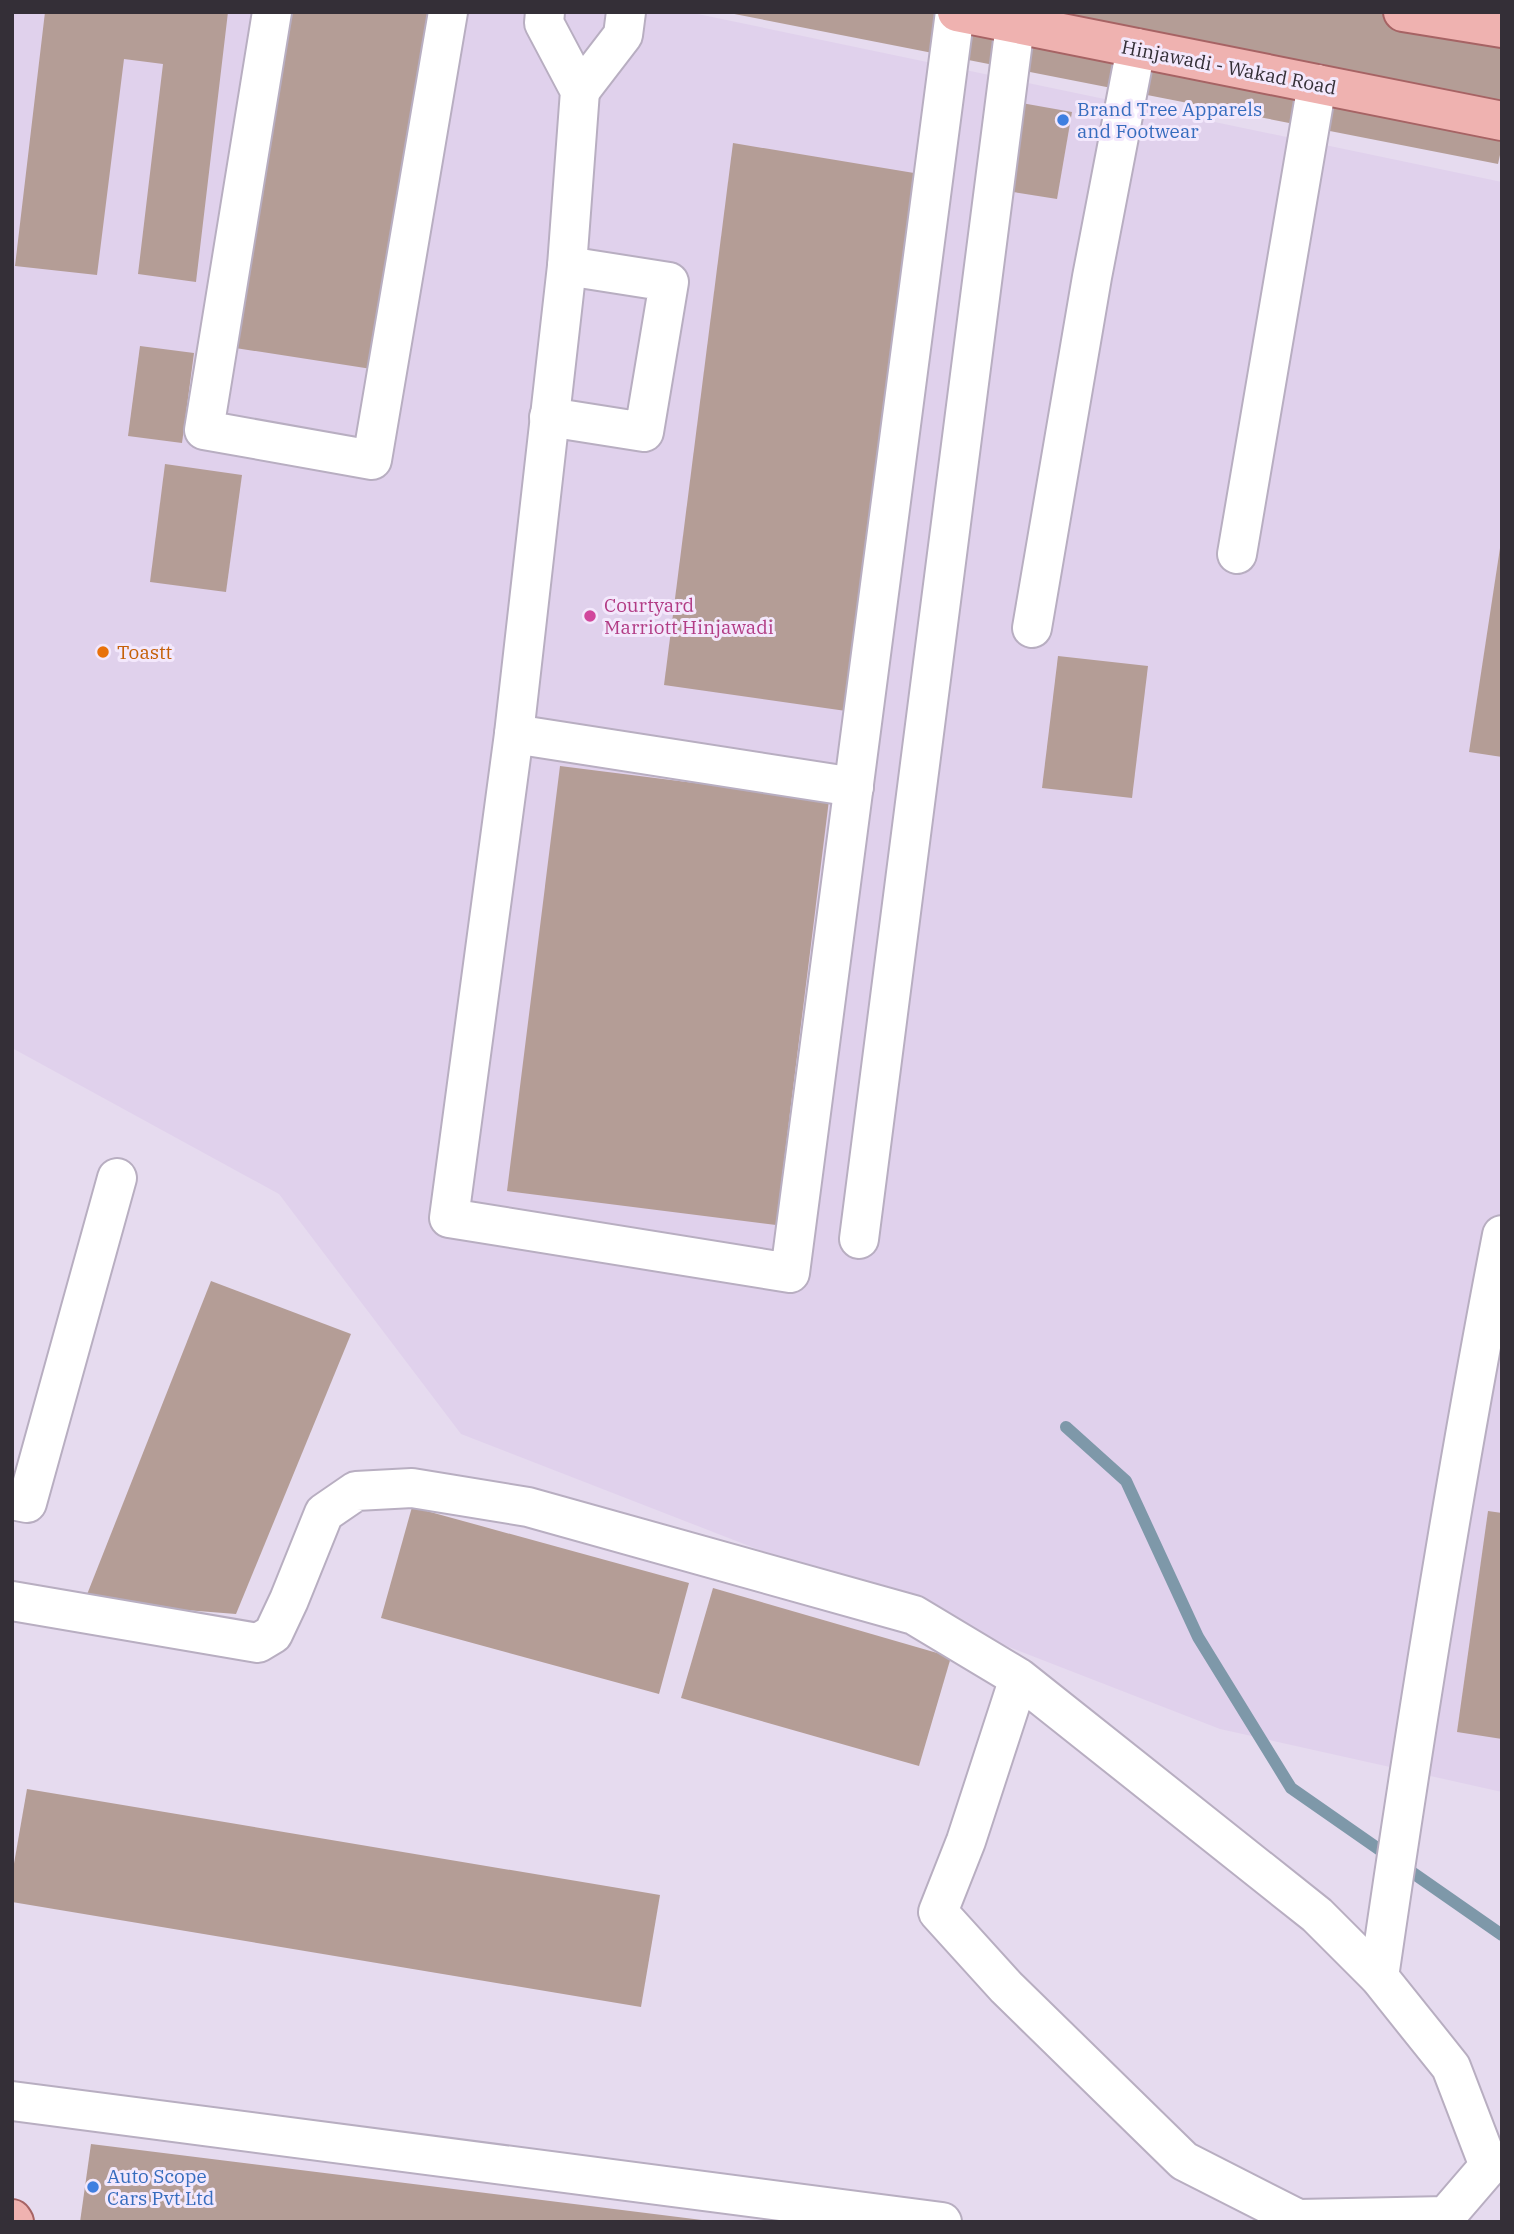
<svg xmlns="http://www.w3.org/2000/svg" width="1514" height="2234" font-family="'IBM Plex Serif',serif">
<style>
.built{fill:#e0d1ec}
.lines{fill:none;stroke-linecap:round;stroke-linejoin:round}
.stream{stroke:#7e98a9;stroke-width:12}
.building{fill:#b49d96}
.minor-casing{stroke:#b8aec1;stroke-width:42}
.major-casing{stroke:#a66364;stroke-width:42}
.minor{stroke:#fff;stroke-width:38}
.major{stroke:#efb2b0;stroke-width:38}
.shop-dot{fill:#3f7fe0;stroke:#f3e8fc;stroke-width:2.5}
.hotel-dot{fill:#d1479c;stroke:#f3e8fc;stroke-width:2.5}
.food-dot{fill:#e8710a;stroke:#f3e8fc;stroke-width:2.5}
.labels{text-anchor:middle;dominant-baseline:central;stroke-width:6;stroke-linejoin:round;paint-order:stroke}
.street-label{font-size:19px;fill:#342f37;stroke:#f3e8fc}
.shop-label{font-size:19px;fill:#366cbe;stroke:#f3e8fc;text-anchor:start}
.hotel-label{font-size:19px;fill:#b23c85;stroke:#f3e8fc;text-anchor:start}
.food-label{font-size:19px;fill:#c56008;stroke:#f3e8fc;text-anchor:start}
</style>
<rect width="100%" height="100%" fill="#e6dbef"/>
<polygon class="built" points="12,12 688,12 1502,182 1502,1792 1220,1729 461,1434 279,1194 12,1048"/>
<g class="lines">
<polyline class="stream" points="1066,1427 1126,1481 1198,1637 1291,1788 1502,1935"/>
</g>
<g class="building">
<polygon points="45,12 228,12 196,282 138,274 163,64 124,59 97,275 15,266"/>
<polygon points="283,12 435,12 378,370 229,347"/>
<polygon points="724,12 1456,12 1502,21 1502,146 1498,164"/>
<polygon points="1011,101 1072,112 1057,199 995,189"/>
<polygon points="733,143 914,173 846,711 664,685"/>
<polygon points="140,346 194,353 182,443 128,436"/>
<polygon points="165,464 242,475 226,592 150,582"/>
<polygon points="1500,548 1502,548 1502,757 1469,752"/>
<polygon points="1058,656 1148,666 1132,798 1042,788"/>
<polygon points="560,766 829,800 776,1225 507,1191"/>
<polygon points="211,1281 351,1334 236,1614 84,1602"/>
<polygon points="412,1507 689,1583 659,1694 381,1618"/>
<polygon points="1488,1511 1502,1513 1502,1739 1457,1732"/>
<polygon points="713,1588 951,1657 919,1766 681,1698"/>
<polygon points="27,1789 660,1895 641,2007 12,1902 12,1875"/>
<polygon points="91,2144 702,2220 702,2222 80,2222"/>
</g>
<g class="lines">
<g class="minor-casing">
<g id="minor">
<polyline points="272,12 204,430 372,460 448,12"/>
<polyline points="545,12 544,23 580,91 567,266 514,734 449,1218 790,1273 955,12"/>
<polyline points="580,91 623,35 626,12"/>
<polyline points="549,417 644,432 669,282 567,266"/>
<polyline points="1237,554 1317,84"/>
<polyline points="1032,628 1092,277 1136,48"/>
<polyline points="514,734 854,787"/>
<polyline points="859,1239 1015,25"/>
<polyline points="12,1500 27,1503 117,1178"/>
<polyline points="12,1601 258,1643 273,1634 289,1600 324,1513 356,1491 412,1488 528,1507 914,1615 1019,1678 966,1841 938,1912 1006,1987 1184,2161 1298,2219 1446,2216 1489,2166 1451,2067 1379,1977 1317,1915 1019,1678"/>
<path d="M1379,1977C1415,1729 1454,1482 1502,1235"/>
<polyline points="12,2101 942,2222"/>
</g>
</g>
<g class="major-casing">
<g id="major">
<polyline points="957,12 1502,121"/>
<polyline points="1403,12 1502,28"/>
<polyline points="12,2219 14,2222"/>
</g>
</g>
<use href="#minor" class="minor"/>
<use href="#major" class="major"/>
</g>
<g class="shop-dot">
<circle cx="1063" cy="120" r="7"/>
<circle cx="93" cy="2187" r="7"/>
</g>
<circle class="hotel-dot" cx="590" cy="616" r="7"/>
<circle class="food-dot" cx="103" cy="652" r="7"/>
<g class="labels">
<g class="street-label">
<text transform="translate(1229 67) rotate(11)">Hinjawadi - Wakad Road</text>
</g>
<g class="shop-label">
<text x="1077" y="109">Brand Tree Apparels<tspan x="1077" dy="22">and Footwear</tspan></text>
<text x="107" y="2176">Auto Scope<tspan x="107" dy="22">Cars Pvt Ltd</tspan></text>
</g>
<g class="hotel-label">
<text x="604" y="605">Courtyard<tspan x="604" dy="22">Marriott Hinjawadi</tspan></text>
</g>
<g class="food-label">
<text x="117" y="652">Toastt</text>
</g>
</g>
<rect width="1514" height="2234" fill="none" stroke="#342f37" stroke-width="28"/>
</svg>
